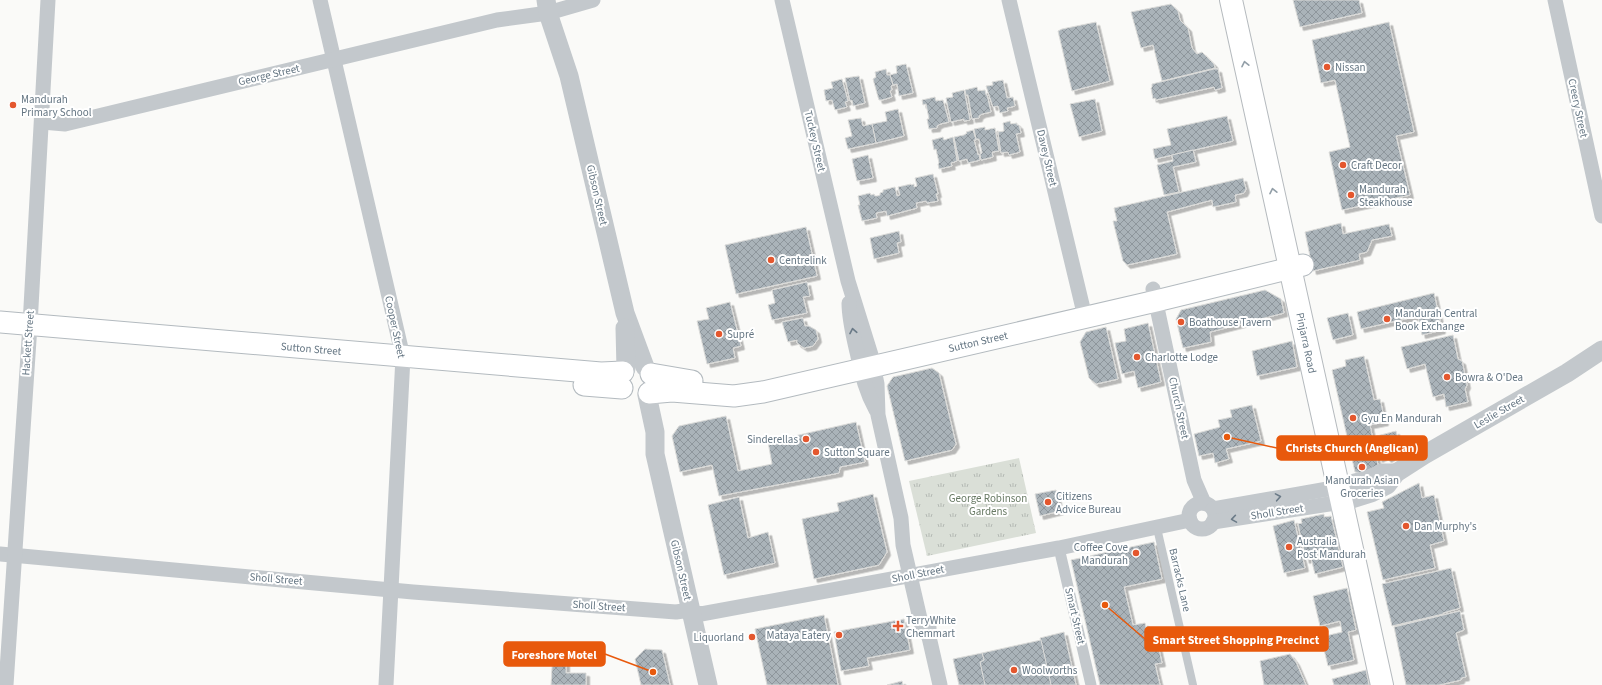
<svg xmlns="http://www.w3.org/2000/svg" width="1602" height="685" font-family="'Source Sans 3',sans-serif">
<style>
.park{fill:url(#park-tufts)}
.building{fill:url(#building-cross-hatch);stroke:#dcdcda;filter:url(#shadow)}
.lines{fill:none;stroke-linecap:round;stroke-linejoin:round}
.secondary-casing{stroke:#b3babf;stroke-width:23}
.primary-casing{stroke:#b5babe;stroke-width:24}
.service{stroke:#c3c8cc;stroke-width:8}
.pedestrian{stroke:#c3c8cc;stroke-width:11}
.minor{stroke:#c3c8cc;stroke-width:15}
.tertiary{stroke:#c3c8cc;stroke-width:19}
.secondary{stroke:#fff;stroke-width:21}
.primary{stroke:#fff;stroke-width:22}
.oneway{stroke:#939fa8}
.oneway2{stroke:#6a7a87}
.poi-dot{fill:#e4572e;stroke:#fff;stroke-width:1.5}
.labels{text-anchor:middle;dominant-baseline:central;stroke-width:4;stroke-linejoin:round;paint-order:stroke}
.poi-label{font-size:11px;fill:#657683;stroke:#fff;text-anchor:start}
.street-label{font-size:11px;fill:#657683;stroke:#fff}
.park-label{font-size:11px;fill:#687a64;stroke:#fff}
.leader{fill:none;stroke:#e8590c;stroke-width:1.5}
.callout-dot{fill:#e8590c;stroke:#fff;stroke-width:1.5}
.callout{fill:#e8590c;stroke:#e8590c;stroke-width:1.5}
.callout-label{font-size:12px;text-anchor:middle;font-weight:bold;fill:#fff}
</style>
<defs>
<pattern id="park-tufts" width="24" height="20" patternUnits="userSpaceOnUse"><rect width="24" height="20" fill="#dadfd7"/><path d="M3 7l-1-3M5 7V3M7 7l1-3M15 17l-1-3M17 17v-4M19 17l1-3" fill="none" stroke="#b4b9b4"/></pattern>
<pattern id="building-cross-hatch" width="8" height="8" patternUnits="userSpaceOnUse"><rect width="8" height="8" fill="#aab3b9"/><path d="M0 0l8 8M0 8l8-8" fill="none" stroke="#8e969c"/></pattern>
<filter id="shadow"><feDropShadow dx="3.5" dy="3.5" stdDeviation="0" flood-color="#0004"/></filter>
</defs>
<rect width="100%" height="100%" fill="#fafaf8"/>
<polygon class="park" points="1019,458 1036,533 927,556 909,481"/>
<g class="building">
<polygon points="1293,0 1359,0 1362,13 1300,27"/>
<polygon points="1171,4 1178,11 1180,20 1188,28 1192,48 1197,54 1202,52 1214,64 1215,68 1162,81 1153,45 1141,48 1131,12"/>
<polygon points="1096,22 1110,81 1072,91 1058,31 1062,29"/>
<polygon points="1389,22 1414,132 1396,136 1410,195 1342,210 1329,152 1350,147 1335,80 1321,83 1312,40"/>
<polygon points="906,64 913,93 899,96 897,84 893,85 890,75 897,73 896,66"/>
<polygon points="886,69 887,75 890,75 893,85 891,86 892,90 890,91 892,97 882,100 879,100 878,97 873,79 876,77 875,72"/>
<polygon points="1214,69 1218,69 1222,88 1215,90 1214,87 1156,100 1155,98 1153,99 1151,88 1152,87 1152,84"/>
<polygon points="859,76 865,103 853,106 852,100 850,101 845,78"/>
<polygon points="842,79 848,101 845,102 847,107 835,110 832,100 826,101 824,90 833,88 831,82"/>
<polygon points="1003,80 1007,98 1013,97 1015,106 1007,108 1008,111 1000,113 998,106 993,107 986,86 993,85 992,82"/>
<polygon points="977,87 978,91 985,90 986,95 987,95 991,112 982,114 979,116 979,118 972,119 968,95 966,95 965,90"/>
<polygon points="964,90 970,120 964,121 964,119 951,122 946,98 953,97 952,93"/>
<polygon points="935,97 936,101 943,100 949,122 940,124 937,126 937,128 929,129 927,119 929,119 926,104 923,105 922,100"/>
<polygon points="1095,99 1102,131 1079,137 1070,104"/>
<polygon points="898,109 904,136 876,143 872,124 887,121 885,112"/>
<polygon points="1227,116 1233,141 1155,159 1153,149 1171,145 1167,129"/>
<polygon points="861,118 863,126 872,124 876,143 848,149 845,138 852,136 848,120"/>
<polygon points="1010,121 1011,124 1017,123 1017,125 1019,125 1021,133 1016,134 1020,152 1009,155 1008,152 1001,153 998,132 1004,131 1003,123"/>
<polygon points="985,127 985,130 995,128 999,151 992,152 993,157 981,160 980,154 982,153 979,139 976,139 974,129"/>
<polygon points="973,130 976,140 974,140 978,155 979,154 980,160 968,163 967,159 959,161 954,137 964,135 967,133 966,132"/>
<polygon points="943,137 944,140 953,137 957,161 951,163 952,166 939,169 938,164 939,163 936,149 934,150 932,140"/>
<polygon points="1193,150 1196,162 1173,167 1179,192 1164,195 1157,165 1173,161 1172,155"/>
<polygon points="868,155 873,178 857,181 852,159"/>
<polygon points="933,174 938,194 936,194 938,201 927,203 926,201 916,203 917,208 887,216 886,211 876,213 877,218 862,221 858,205 860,205 858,196 870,193 871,195 874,194 875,196 877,196 880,195 880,193 883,192 883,190 895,187 897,196 900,195 898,187 911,184 911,185 914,184 914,187 917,186 915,178"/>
<polygon points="1243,178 1246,189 1244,193 1235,195 1236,202 1213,207 1212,200 1167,212 1177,254 1127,265 1123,261 1113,221 1117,221 1114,208"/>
<polygon points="1341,223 1343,234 1389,224 1392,236 1372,240 1367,252 1359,254 1360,260 1313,271 1305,232"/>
<polygon points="806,227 817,276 736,294 725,245"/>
<polygon points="899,231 901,242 897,243 899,253 874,259 870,238"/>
<polygon points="807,282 810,296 803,297 807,313 772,320 768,305 775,303 772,290"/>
<polygon points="1265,290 1281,299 1284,313 1210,332 1211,342 1183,348 1176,319 1181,310"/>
<polygon points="1434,293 1442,330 1422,335 1418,316 1361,329 1357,312"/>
<polygon points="730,302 741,346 733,348 735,358 707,364 697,321 709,319 706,308"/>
<polygon points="1348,313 1353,335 1333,340 1327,318"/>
<polygon points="803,318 805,326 809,326 816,330 818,339 813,346 804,348 797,343 797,340 788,342 782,322"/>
<polygon points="1148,323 1161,382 1138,388 1134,371 1122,374 1115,343 1126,341 1124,329"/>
<polygon points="1106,327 1118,379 1096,384 1089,378 1080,342 1086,332"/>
<polygon points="1453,335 1458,359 1462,361 1467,385 1465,389 1468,402 1446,407 1444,394 1433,397 1425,364 1407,369 1401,347"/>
<polygon points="1292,341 1297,367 1257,376 1252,351"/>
<polygon points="1364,356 1374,400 1380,399 1385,422 1370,425 1378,465 1365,473 1355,472 1332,370 1346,366 1345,360"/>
<polygon points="932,368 939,373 956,444 952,450 905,461 887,386 893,377"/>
<polygon points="1252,405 1261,441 1226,449 1229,459 1215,463 1213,453 1199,456 1194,434 1220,427 1218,420 1232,417 1230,410"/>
<polygon points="726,416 738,471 772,464 768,442 856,422 865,462 840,467 839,473 719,496 712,465 680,472 672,436 679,426"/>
<polygon points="1396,431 1401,451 1388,459 1385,456 1379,459 1373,437"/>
<polygon points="1419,483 1422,498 1434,495 1444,541 1430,545 1435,568 1383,580 1367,512 1384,508 1382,502"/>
<polygon points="1056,490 1060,511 1040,516 1035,494"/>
<polygon points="873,494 887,552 879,565 814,579 802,519 839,511 837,503"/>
<polygon points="739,497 748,538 768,532 775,563 724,575 708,505"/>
<polygon points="1324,514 1324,517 1331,516 1343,567 1315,574 1311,558 1306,560 1298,524 1302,523 1301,519"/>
<polygon points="1294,520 1305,568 1284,573 1273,526"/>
<polygon points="1154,542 1162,579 1124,587 1133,625 1145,623 1149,643 1157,641 1162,663 1155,664 1160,685 1100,685 1071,560"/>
<polygon points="1451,568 1460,608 1443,613 1443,614 1392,626 1382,584"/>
<polygon points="1347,588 1356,630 1348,632 1354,660 1328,666 1321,637 1342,632 1340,621 1320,626 1313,596"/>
<polygon points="1460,611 1464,630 1456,633 1466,677 1461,678 1461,680 1439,685 1406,685 1394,627"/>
<polygon points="824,615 838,685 767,685 755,629"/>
<polygon points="904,619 910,650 867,658 869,666 841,671 834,632"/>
<polygon points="1064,632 1076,685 1051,685 1040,638"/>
<polygon points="1041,640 1051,685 984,685 980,662 984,660 982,653"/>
<polygon points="645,649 662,650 670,685 641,685 635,659"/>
<polygon points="553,651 563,651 566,654 566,673 586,673 586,685 551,685"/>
<polygon points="982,653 984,660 980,662 985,685 959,685 953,659"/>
<polygon points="1290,654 1296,662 1306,685 1264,685 1260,661"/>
<polygon points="1366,670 1369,685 1334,685 1332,679"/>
<polygon points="902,681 903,685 887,685"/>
</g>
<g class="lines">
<g class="secondary-casing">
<g id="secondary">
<polyline points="0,322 601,373 623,372"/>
<polyline points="651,374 692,381"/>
<polyline points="584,385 622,388"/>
<polyline points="649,393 672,391 734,396 763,392 1156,301 1303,265"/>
</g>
</g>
<g class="primary-casing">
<polyline id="primary" points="1231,0 1382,685"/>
</g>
<polyline class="service" points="1157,528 1193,685"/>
<polyline class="pedestrian" points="1059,548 1091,685"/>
<g class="minor">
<polyline points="320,0 403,357 386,685"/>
<polyline points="782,0 848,281 871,355 877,384 878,415 901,518 903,545 921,623 929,637"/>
<polyline points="1009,0 1085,317"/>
<polyline points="1555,0 1602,216"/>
<polyline points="42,122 65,124 497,20 548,13 593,0"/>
<polyline points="1153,289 1194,480 1204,503"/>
<path d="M849,303C849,319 853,335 857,352C862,374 865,390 876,410"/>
<circle cx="1202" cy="516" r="13"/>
<polyline points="1213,509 1339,487"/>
<polyline points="1213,522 1342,502"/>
<polyline points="0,554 413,592 676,612 683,611 701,614 1059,548 1190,520"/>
<polyline points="929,627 929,637 940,685"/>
<polyline points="6,685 30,325 48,0"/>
</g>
<g class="tertiary">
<polyline points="546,0 548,13 569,76 625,313 645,367"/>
<polyline points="625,328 626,369"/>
<polyline points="647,395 655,432 655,454 708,685"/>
<polyline points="1339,487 1367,480 1382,473 1396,473"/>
<polyline points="1342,502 1371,493 1387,485 1396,473 1424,455 1567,373 1602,350"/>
</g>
<use href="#secondary" class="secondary"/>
<use href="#primary" class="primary"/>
</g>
<defs><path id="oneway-chevron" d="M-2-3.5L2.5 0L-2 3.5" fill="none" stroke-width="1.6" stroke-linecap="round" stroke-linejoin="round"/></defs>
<g class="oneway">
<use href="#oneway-chevron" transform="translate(1245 64) rotate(-102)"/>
<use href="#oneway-chevron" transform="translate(1273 191) rotate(-102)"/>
</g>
<g class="oneway2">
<use href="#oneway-chevron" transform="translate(853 331) rotate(-101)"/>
<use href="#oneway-chevron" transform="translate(1278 497) rotate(-10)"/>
<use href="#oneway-chevron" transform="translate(1234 519) rotate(171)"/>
</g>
<g class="poi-dot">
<circle cx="1327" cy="67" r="4"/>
<circle cx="13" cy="105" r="4"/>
<circle cx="1343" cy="165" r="4"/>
<circle cx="1351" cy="195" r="4"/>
<circle cx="771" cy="260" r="4"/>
<circle cx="1387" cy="319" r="4"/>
<circle cx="1181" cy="322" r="4"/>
<circle cx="719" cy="334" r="4"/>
<circle cx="1137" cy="357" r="4"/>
<circle cx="1447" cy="377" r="4"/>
<circle cx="1353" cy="418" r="4"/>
<circle cx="806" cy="439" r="4"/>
<circle cx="816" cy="452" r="4"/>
<circle cx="1362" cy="467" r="4"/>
<circle cx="1048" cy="502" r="4"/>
<circle cx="1406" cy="526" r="4"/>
<circle cx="1289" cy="547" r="4"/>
<circle cx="1136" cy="553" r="4"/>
<path d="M896 620h4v4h4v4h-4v4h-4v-4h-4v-4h4z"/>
<circle cx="839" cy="635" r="4"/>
<circle cx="752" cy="637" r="4"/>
<circle cx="1014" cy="670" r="4"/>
</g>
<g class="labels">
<g class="poi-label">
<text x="1335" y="67">Nissan</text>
<text x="21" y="99">Mandurah<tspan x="21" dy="13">Primary School</tspan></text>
<text x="1351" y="165">Craft Decor</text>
<text x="1359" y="189">Mandurah<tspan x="1359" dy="13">Steakhouse</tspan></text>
<text x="779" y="260">Centrelink</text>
<text x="1395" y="313">Mandurah Central<tspan x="1395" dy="13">Book Exchange</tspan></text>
<text x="1189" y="322">Boathouse Tavern</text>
<text x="727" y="334">Supré</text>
<text x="1145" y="357">Charlotte Lodge</text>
<text x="1455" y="377">Bowra &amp; O'Dea</text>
<text x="1361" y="418">Gyu En Mandurah</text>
<text x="798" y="439" text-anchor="end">Sinderellas</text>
<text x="824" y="452">Sutton Square</text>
<text x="1362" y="480" text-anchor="middle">Mandurah Asian<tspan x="1362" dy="13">Groceries</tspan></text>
<text x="1056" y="496">Citizens<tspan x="1056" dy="13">Advice Bureau</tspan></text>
<text x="1414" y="526">Dan Murphy's</text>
<text x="1297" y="541">Australia<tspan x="1297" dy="13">Post Mandurah</tspan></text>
<text x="1128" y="547" text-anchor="end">Coffee Cove<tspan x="1128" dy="13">Mandurah</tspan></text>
<text x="906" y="620">TerryWhite<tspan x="906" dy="13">Chemmart</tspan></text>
<text x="831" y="635" text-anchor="end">Mataya Eatery</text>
<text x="744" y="637" text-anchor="end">Liquorland</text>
<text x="1022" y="670">Woolworths</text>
</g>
<g class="street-label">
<text transform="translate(269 75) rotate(-13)">George Street</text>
<text transform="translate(1578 108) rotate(78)">Creery Street</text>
<text transform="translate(815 141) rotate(77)">Tuckey Street</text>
<text transform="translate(1047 158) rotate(77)">Davey Street</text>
<text transform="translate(597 195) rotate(77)">Gibson Street</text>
<text transform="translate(395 327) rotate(78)">Cooper Street</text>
<text transform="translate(978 342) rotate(-13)">Sutton Street</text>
<text transform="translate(28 343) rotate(-86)">Hackett Street</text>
<text transform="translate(1306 343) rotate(78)">Pinjarra Road</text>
<text transform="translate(311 349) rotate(5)">Sutton Street</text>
<text transform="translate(1179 408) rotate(78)">Church Street</text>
<text transform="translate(1499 412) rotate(-30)">Leslie Street</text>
<text transform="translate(1277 512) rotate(-9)">Sholl Street</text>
<text transform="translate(681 570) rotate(77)">Gibson Street</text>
<text transform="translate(918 574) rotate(-11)">Sholl Street</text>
<text transform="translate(276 579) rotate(5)">Sholl Street</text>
<text transform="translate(1180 580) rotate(77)">Barracks Lane</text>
<text transform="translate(599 606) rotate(4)">Sholl Street</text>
<text transform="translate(1075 616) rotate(77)">Smart Street</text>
</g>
<g class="park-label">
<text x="988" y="498">George Robinson<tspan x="988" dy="13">Gardens</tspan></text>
</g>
</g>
<path class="leader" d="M1227 437L1277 448M1105 605L1145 639M653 672L605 654"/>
<g class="callout-dot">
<circle cx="1227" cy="437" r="4"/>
<circle cx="1105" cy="605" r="4"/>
<circle cx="653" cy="672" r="4"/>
</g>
<g class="callout">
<rect x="1277" y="436" width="150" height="24" rx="4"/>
<rect x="1145" y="627" width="183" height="24" rx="4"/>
<rect x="504" y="642" width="101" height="24" rx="4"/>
</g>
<g class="callout-label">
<text x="1352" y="452">Christs Church (Anglican)</text>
<text x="1236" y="644">Smart Street Shopping Precinct</text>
<text x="554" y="659">Foreshore Motel</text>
</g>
</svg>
